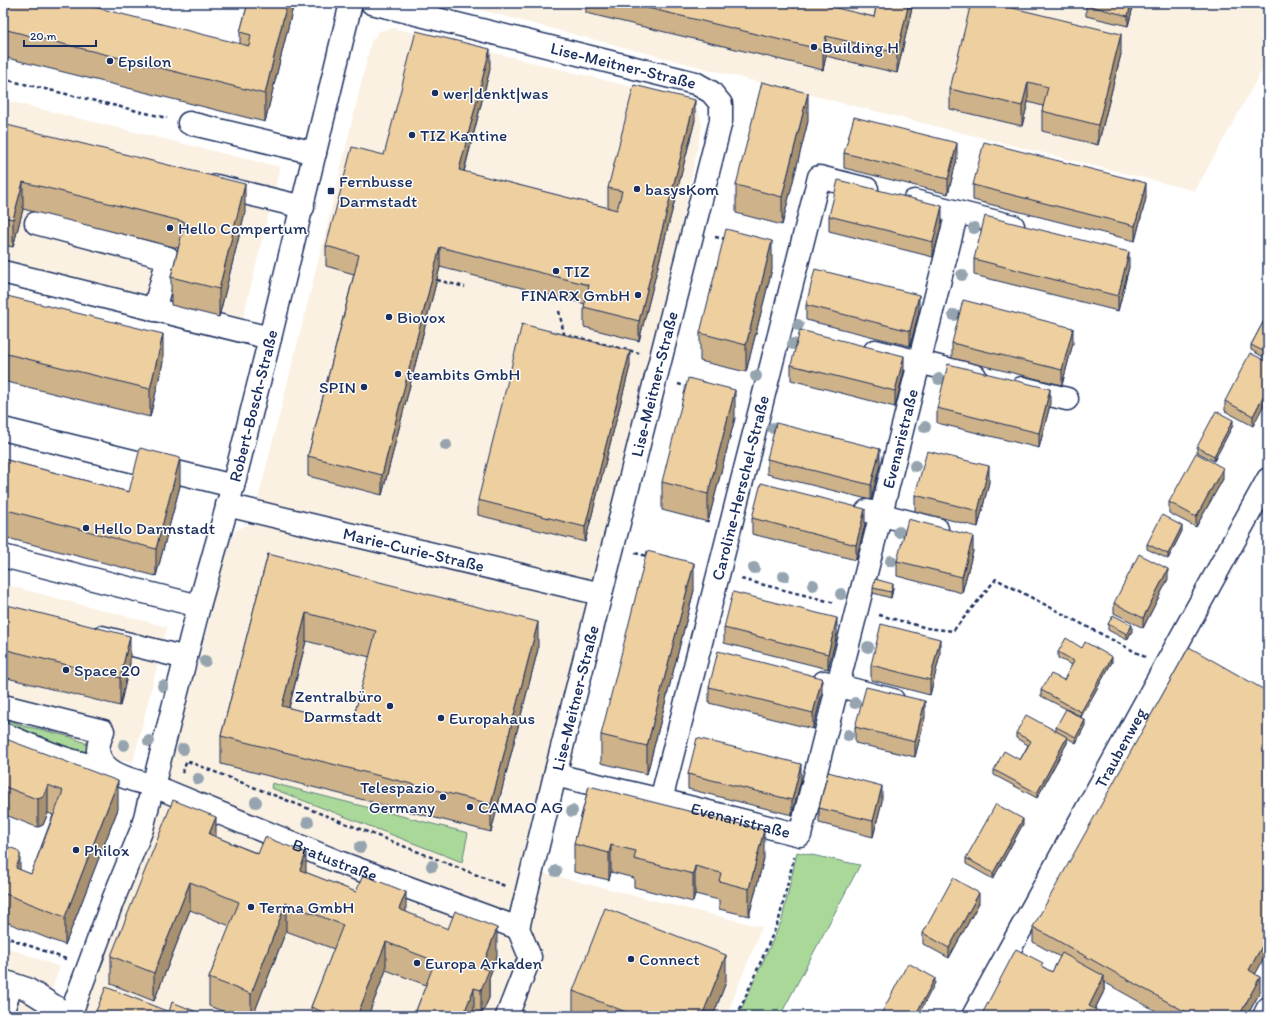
<svg xmlns="http://www.w3.org/2000/svg" width="1271" height="1019" font-family="Itim,sans-serif">
<style>
.built{fill:#faf1e2}
.green{fill:#a9d899;stroke:#62847c}
.lines{fill:none;stroke-linecap:round;stroke-linejoin:round}
.minor-casing{stroke:#1b2f5e;stroke-width:25}
.path{stroke:#1b2f5e;stroke-width:2.5;stroke-dasharray:4 3;stroke-linecap:butt}
.minor{stroke:#fff;stroke-width:22}
.tree{fill:#95a4af}
.wall{fill:#cdb28a;stroke:#1b2f5e;fill-rule:evenodd}
.shaded-wall{fill:#a79170;stroke:#1b2f5e}
.building{fill:#eecfa0;stroke:#1b2f5e;fill-rule:evenodd}
.poi-dot{fill:#1b2f5e;stroke:#fff;stroke-width:1.5}
.labels{text-anchor:middle;dominant-baseline:central;stroke-width:3;stroke-linejoin:round;paint-order:stroke}
.poi-label{font-size:17px;fill:#1b2f5e;stroke:#fff;text-anchor:start}
.street-label{font-size:17px;fill:#1b2f5e;stroke:#fff}
</style>
<rect width="100%" height="100%" fill="#fff"/>
<filter id="ink" filterUnits="userSpaceOnUse"><feTurbulence type="fractalNoise" baseFrequency=".025" numOctaves="2"/><feDisplacementMap in="SourceGraphic" scale="8" xChannelSelector="R" yChannelSelector="G"/><feConvolveMatrix kernelMatrix="1 2 1 2 8 2 1 2 1" color-interpolation-filters="sRGB"/></filter>
<g filter="url(#ink)">
<g class="built">
<polygon points="453,3 1268,3 1268,76 1261,72 1195,191 742,78"/>
<polygon points="394,28 685,100 699,111 702,126 571,767 543,873 762,927 726,1016 82,1016 175,747 205,638 224,554 236,530 252,523 327,226 371,42 379,31"/>
<polygon points="3,100 280,167 240,331 3,275"/>
<polygon points="3,584 167,627 133,762 80,758 3,729"/>
<polygon points="3,946 60,967 42,1016 3,1016"/>
</g>
<g class="green">
<polygon points="3,718 23,726 39,729 71,737 85,743 90,751 90,757 3,729"/>
<polygon points="272,783 468,833 462,862 271,788"/>
<polygon points="797,852 860,865 780,1016 738,1016 782,920"/>
</g>
<g class="lines">
<g class="minor-casing">
<g id="minor">
<path id="s1" d="M372,3L695,83L711,92L721,104V121L555,775L518,928L530,957L507,1016"/>
<polyline points="189,123 315,153"/>
<polyline points="216,186 303,207"/>
<polyline points="914,201 1013,226"/>
<polyline points="36,223 168,258 154,310"/>
<polyline points="3,272 270,338"/>
<polyline points="875,351 975,376"/>
<polyline points="1022,388 1067,399"/>
<polyline points="3,429 233,486"/>
<path id="s2" d="M227,505L601,594"/>
<polyline points="867,511 937,529"/>
<polyline points="3,556 199,606"/>
<polyline points="101,637 186,658"/>
<polyline points="824,682 893,700"/>
<path id="s3" d="M3,706L103,731C101,737 98,744 98,750C100,775 135,780 154,786L336,861L518,928"/>
<path d="M3,734C36,747 70,764 105,767"/>
<path id="s4" d="M555,775L661,800L800,835L957,212"/>
<path id="s5" d="M661,800L819,177L867,189"/>
<polyline points="3,981 27,989 70,1016"/>
<polyline points="3,1010 12,984"/>
<path id="s6" d="M70,1016L113,900L142,829L199,606L233,486L270,338L351,3"/>
<path id="s7" d="M973,1016L1268,479"/>
<polyline points="1264,1016 1268,1008"/>
</g>
</g>
<g class="path">
<polyline points="3,79 167,118"/>
<polyline points="715,237 726,239"/>
<polyline points="437,280 465,287"/>
<polyline points="559,311 564,334 639,353"/>
<polyline points="678,384 688,387"/>
<polyline points="635,553 647,556"/>
<polyline points="741,579 835,603"/>
<polyline points="879,615 927,628 953,631 996,579 1145,657"/>
<polyline points="182,773 187,761 505,886"/>
<polyline points="3,936 66,959"/>
<polyline points="737,1016 779,920 794,857"/>
</g>
<use href="#minor" class="minor"/>
</g>
<g class="tree">
<circle cx="974" cy="228" r="6"/>
<circle cx="962" cy="275" r="6"/>
<circle cx="954" cy="315" r="6"/>
<circle cx="798" cy="325" r="6"/>
<circle cx="793" cy="344" r="6"/>
<circle cx="756" cy="376" r="6"/>
<circle cx="939" cy="379" r="6"/>
<circle cx="925" cy="427" r="6"/>
<circle cx="773" cy="428" r="6"/>
<circle cx="446" cy="445" r="6"/>
<circle cx="915" cy="466" r="6"/>
<circle cx="899" cy="532" r="6"/>
<circle cx="891" cy="561" r="6"/>
<circle cx="754" cy="568" r="6"/>
<circle cx="784" cy="576" r="6"/>
<circle cx="813" cy="585" r="6"/>
<circle cx="841" cy="594" r="6"/>
<circle cx="868" cy="647" r="6"/>
<circle cx="205" cy="661" r="6"/>
<circle cx="163" cy="686" r="6"/>
<circle cx="855" cy="703" r="6"/>
<circle cx="848" cy="735" r="6"/>
<circle cx="149" cy="741" r="6"/>
<circle cx="124" cy="745" r="6"/>
<circle cx="183" cy="749" r="6"/>
<circle cx="198" cy="779" r="6"/>
<circle cx="256" cy="802" r="6"/>
<circle cx="572" cy="811" r="6"/>
<circle cx="308" cy="822" r="6"/>
<circle cx="360" cy="847" r="6"/>
<circle cx="432" cy="866" r="6"/>
<circle cx="556" cy="871" r="6"/>
</g>
<g class="wall">
<polygon points="248,3 294,3 265,122 3,57 3,29 240,44 240,32"/>
<polygon points="494,3 501,3 500,5"/>
<polygon points="533,3 540,3 540,5"/>
<polygon points="586,3 777,3 795,8 833,8 874,17 877,3 913,3 897,73 826,56 823,70 586,13"/>
<polygon points="1053,3 1069,3 1068,7"/>
<polygon points="1133,3 1133,7 1128,26 1086,16 1086,5"/>
<polygon points="1121,54 1098,145 1042,131 1042,111 1043,106 1028,102 1022,126 950,109 950,89"/>
<polygon points="490,69 464,172 608,208 608,188 695,120 639,341 584,327 584,307 585,304 440,267 382,495 308,476 308,456 354,274 326,266 326,246 384,155"/>
<polygon points="808,121 782,225 736,213 736,185"/>
<polygon points="3,124 245,212 219,317 171,305 171,277 178,248 23,209 13,247 3,245"/>
<polygon points="844,153 957,158 948,194 844,168"/>
<polygon points="973,185 1146,198 1135,241 973,200"/>
<polygon points="829,216 942,222 933,257 829,231"/>
<polygon points="974,259 1129,267 1118,311 974,275"/>
<polygon points="772,269 746,372 700,361 700,333"/>
<polygon points="3,295 163,362 150,417 3,381"/>
<polygon points="806,305 919,311 910,346 806,320"/>
<polygon points="1268,313 1267,359 1251,350 1251,345"/>
<polygon points="952,343 1073,343 1062,385 952,358"/>
<polygon points="1268,362 1253,426 1225,411 1225,401"/>
<polygon points="791,365 904,371 895,407 791,380"/>
<polygon points="630,366 585,542 478,515 478,500"/>
<polygon points="1050,405 1039,448 937,423 937,408"/>
<polygon points="735,418 708,522 662,510 662,482"/>
<polygon points="1233,425 1214,461 1197,452 1197,447"/>
<polygon points="3,459 129,492 180,486 156,576 3,537"/>
<polygon points="767,459 880,464 871,500 767,474"/>
<polygon points="1223,479 1196,527 1169,513 1169,502"/>
<polygon points="989,482 978,527 915,511 915,495"/>
<polygon points="752,518 865,524 856,560 752,534"/>
<polygon points="1182,531 1168,559 1147,549 1147,544"/>
<polygon points="973,551 962,593 897,576 897,561"/>
<path d="M268,554L538,649L491,832L221,764V736ZM306,641L370,657L352,724L289,708Z"/>
<polygon points="1168,579 1143,628 1114,613 1114,603"/>
<polygon points="873,588 893,589 891,598 873,593"/>
<polygon points="694,590 647,774 601,763 601,735"/>
<polygon points="3,604 130,663 120,706 3,677"/>
<polygon points="1108,624 1132,631 1127,640 1108,630"/>
<polygon points="724,628 837,634 828,669 724,643"/>
<polygon points="1082,648 1112,662 1081,717 1085,725 1076,743 1067,738 1067,743 1037,798 994,775 994,770 1020,760 1028,745 1016,738 1016,733 1056,732 1056,727 1080,716 1041,696 1041,690 1064,680 1072,665 1058,658 1058,652"/>
<polygon points="940,655 930,695 871,680 871,665"/>
<polygon points="709,687 822,693 813,729 709,703"/>
<polygon points="1268,692 1268,951 1255,974 1260,992 1247,1016 1165,1016 1104,982 1104,991 1095,1009 1100,1016 1043,967 1052,972 1060,957 1033,942 1033,927"/>
<polygon points="925,717 915,757 855,743 855,727"/>
<polygon points="3,738 118,809 65,945 3,921 3,845 20,870 31,874 53,815 48,813 43,825 38,827 34,826 3,814"/>
<polygon points="688,774 801,780 792,815 688,789"/>
<polygon points="589,786 764,858 749,916 719,909 719,900 695,894 693,902 634,887 634,878 611,872 609,880 574,872 574,844"/>
<polygon points="882,801 873,837 819,823 819,808"/>
<polygon points="1023,824 993,879 966,864 966,858"/>
<polygon points="216,837 406,912 497,956 489,978 489,998 481,1016 414,1016 426,985 386,970 368,1016 311,1016 311,1007 334,949 286,931 253,1016 235,1016 209,1006 209,978 230,926 190,910 154,1001 111,984 111,956"/>
<polygon points="979,903 949,958 923,944 923,933"/>
<polygon points="726,982 713,1016 573,1016 573,991"/>
</g>
<g class="shaded-wall">
<polygon points="287,3 294,3 265,122 265,94"/>
<polygon points="829,3 834,3 828,26 828,6"/>
<polygon points="909,3 913,3 897,73 897,53"/>
<polygon points="1131,3 1133,3 1133,7 1128,26 1128,16"/>
<polygon points="1121,34 1121,54 1098,145 1098,125"/>
<polygon points="826,36 826,56 823,70 823,50"/>
<polygon points="490,49 490,69 459,190 459,170"/>
<polygon points="1028,82 1028,102 1022,126 1022,106"/>
<polygon points="808,93 808,121 782,225 782,197"/>
<polygon points="695,100 695,120 639,341 639,321"/>
<polygon points="957,143 957,158 948,194 948,179"/>
<polygon points="23,182 23,209 13,247 13,219"/>
<polygon points="1146,183 1146,198 1135,241 1135,226"/>
<polygon points="245,184 245,212 219,317 219,289"/>
<polygon points="942,206 942,222 933,257 933,242"/>
<polygon points="772,241 772,269 746,372 746,345"/>
<polygon points="440,247 440,267 382,495 382,475"/>
<polygon points="1129,252 1129,267 1118,311 1118,296"/>
<polygon points="919,295 919,311 910,346 910,331"/>
<polygon points="1073,328 1073,343 1062,385 1062,370"/>
<polygon points="163,334 163,362 150,417 150,389"/>
<polygon points="630,351 630,366 585,542 585,527"/>
<polygon points="904,356 904,371 895,407 895,391"/>
<polygon points="1268,387 1268,397 1253,426 1253,416"/>
<polygon points="1050,389 1050,405 1039,448 1039,433"/>
<polygon points="735,390 735,418 708,522 708,494"/>
<polygon points="1233,420 1233,425 1214,461 1214,456"/>
<polygon points="880,449 880,464 871,500 871,485"/>
<polygon points="180,458 180,486 156,576 156,549"/>
<polygon points="989,466 989,482 978,527 978,511"/>
<polygon points="1223,468 1223,479 1196,527 1196,517"/>
<polygon points="865,509 865,524 856,560 856,545"/>
<polygon points="1182,526 1182,531 1168,559 1168,554"/>
<polygon points="973,536 973,551 962,593 962,577"/>
<polygon points="694,563 694,590 647,774 647,746"/>
<polygon points="1168,569 1168,579 1143,628 1143,618"/>
<polygon points="893,584 893,589 891,598 891,592"/>
<polygon points="306,613 306,641 282,734 282,706"/>
<polygon points="837,618 837,634 828,669 828,654"/>
<polygon points="538,622 538,649 491,832 491,804"/>
<polygon points="1132,625 1132,631 1127,640 1127,634"/>
<polygon points="130,636 130,663 120,706 120,678"/>
<polygon points="940,639 940,655 930,695 930,680"/>
<polygon points="1112,657 1112,662 1081,717 1081,712"/>
<polygon points="822,678 822,693 813,729 813,713"/>
<polygon points="925,701 925,717 915,757 915,742"/>
<polygon points="1085,720 1085,725 1076,743 1076,737"/>
<polygon points="1067,737 1067,743 1037,798 1037,793"/>
<polygon points="801,764 801,780 792,815 792,800"/>
<polygon points="118,781 118,809 65,945 65,917"/>
<polygon points="48,785 48,813 43,825 38,827 38,799"/>
<polygon points="882,786 882,801 873,837 873,821"/>
<polygon points="216,817 216,845 209,834"/>
<polygon points="1023,819 1023,824 993,879 993,873"/>
<polygon points="764,830 764,858 749,916 749,889"/>
<polygon points="611,845 611,872 609,880 609,853"/>
<polygon points="306,853 306,881 300,870"/>
<polygon points="20,854 20,885 16,868"/>
<polygon points="695,866 695,894 693,902 693,874"/>
<polygon points="190,882 190,910 154,1001 154,973"/>
<polygon points="406,892 406,920 399,909"/>
<polygon points="979,893 979,903 949,958 949,948"/>
<polygon points="286,903 286,931 253,1016 251,1016 251,994"/>
<polygon points="497,928 497,956 489,978 489,998 481,1016 481,990 482,968"/>
<polygon points="1268,935 1268,951 1249,986 1249,970"/>
<polygon points="386,942 386,970 368,1016 357,1016"/>
<polygon points="726,955 726,982 713,1016 702,1016"/>
<polygon points="1104,976 1104,991 1091,1016 1089,1006"/>
<polygon points="1260,977 1260,992 1247,1016 1239,1016"/>
<polygon points="935,978 935,983 918,1016 915,1016"/>
<polygon points="474,988 474,1016 463,1016"/>
</g>
<g class="building">
<polygon points="10,3 78,3 249,46 251,35 240,32 248,3 287,3 265,94 3,29"/>
<polygon points="627,3 777,3 795,8 796,3 829,3 828,6 874,17 877,3 909,3 897,53 826,36 823,50"/>
<polygon points="971,3 992,3 1121,34 1098,125 1042,111 1048,87 1028,82 1022,106 950,89"/>
<polygon points="1086,3 1131,3 1128,16 1086,5"/>
<polygon points="416,31 490,49 459,170 617,210 622,191 608,188 634,85 695,100 639,321 584,307 589,285 440,247 382,475 308,456 359,255 326,246 339,197 352,147 384,155"/>
<polygon points="762,82 808,93 782,197 736,185"/>
<polygon points="854,117 957,143 948,179 844,153"/>
<polygon points="3,124 245,184 219,289 171,277 185,222 23,182 13,219 3,217"/>
<polygon points="984,142 1146,183 1135,226 973,185"/>
<polygon points="838,180 942,206 933,242 829,216"/>
<polygon points="985,216 1129,252 1118,296 974,259"/>
<polygon points="726,229 772,241 746,345 700,333"/>
<polygon points="815,269 919,295 910,331 806,305"/>
<polygon points="3,295 163,334 150,389 3,353"/>
<polygon points="963,300 1073,328 1062,370 952,343"/>
<polygon points="1268,313 1268,352 1267,353 1251,345"/>
<polygon points="522,324 630,351 585,527 478,500"/>
<polygon points="800,330 904,356 895,391 791,365"/>
<polygon points="1250,353 1268,362 1268,387 1253,416 1225,401"/>
<polygon points="948,364 1050,389 1039,433 937,408"/>
<polygon points="688,378 735,390 708,494 662,482"/>
<polygon points="1216,411 1233,420 1214,456 1197,447"/>
<polygon points="776,423 880,449 871,485 767,459"/>
<polygon points="140,448 180,458 156,549 3,509 3,459 129,492"/>
<polygon points="927,451 989,466 978,511 915,495"/>
<polygon points="1196,453 1223,468 1196,517 1169,502"/>
<polygon points="761,483 865,509 856,545 752,518"/>
<polygon points="1162,515 1182,526 1168,554 1147,544"/>
<polygon points="908,519 973,536 962,577 897,561"/>
<polygon points="647,551 694,563 647,746 601,735"/>
<path d="M268,554L538,622L491,804L221,736ZM306,613L376,631L352,724L282,706Z"/>
<polygon points="1139,554 1168,569 1143,618 1114,603"/>
<polygon points="875,579 893,584 891,592 873,588"/>
<polygon points="733,592 837,618 828,654 724,628"/>
<polygon points="3,604 130,636 120,678 3,649"/>
<polygon points="1113,615 1132,625 1127,634 1108,624"/>
<polygon points="881,624 940,639 930,680 871,665"/>
<polygon points="1066,638 1082,648 1085,642 1112,657 1081,712 1041,690 1051,674 1064,680 1074,661 1058,652"/>
<polygon points="1189,647 1268,692 1268,935 1249,970 1260,977 1239,1016 1193,1016 1033,927"/>
<polygon points="718,651 822,678 813,713 709,687"/>
<polygon points="866,687 925,701 915,742 855,727"/>
<polygon points="1066,709 1085,720 1076,737 1056,727"/>
<polygon points="1026,715 1067,737 1037,793 994,770 1004,751 1020,760 1031,741 1016,733"/>
<polygon points="3,738 118,781 65,917 3,893 3,845 17,850 20,854 20,857 16,868 31,874 63,791 48,785 43,797 38,799 34,798 3,786"/>
<polygon points="697,738 801,764 792,800 688,774"/>
<polygon points="828,772 882,786 873,821 819,808"/>
<polygon points="589,786 764,830 749,889 719,881 721,873 695,866 693,874 634,859 636,851 611,845 609,853 574,844"/>
<polygon points="173,800 216,817 209,834 258,854 265,837 306,853 300,870 356,892 363,875 406,892 399,909 448,929 455,911 497,928 482,968 489,970 481,990 474,988 463,1016 414,1016 435,961 386,942 357,1016 333,1016 311,1007 343,925 286,903 251,994 209,978 239,902 190,882 154,973 111,956"/>
<polygon points="996,804 1023,819 993,873 966,858"/>
<polygon points="953,878 979,893 949,948 923,933"/>
<polygon points="605,908 726,955 702,1016 636,1016 573,991"/>
<polygon points="1016,949 1043,963 1041,966 1052,972 1062,953 1104,976 1089,1006 1100,1012 1098,1016 981,1016"/>
<polygon points="908,963 935,978 915,1016 880,1016"/>
<polygon points="106,987 169,1012 172,1002 207,1016 94,1016"/>
</g>
</g>
<g class="poi-dot">
<circle cx="814" cy="47" r="4"/>
<circle cx="110" cy="61" r="4"/>
<circle cx="435" cy="93" r="4"/>
<circle cx="412" cy="135" r="4"/>
<circle cx="637" cy="189" r="4"/>
<rect x="327" y="187" width="8" height="8" rx="2"/>
<circle cx="170" cy="228" r="4"/>
<circle cx="556" cy="271" r="4"/>
<circle cx="638" cy="295" r="4"/>
<circle cx="389" cy="317" r="4"/>
<circle cx="398" cy="374" r="4"/>
<circle cx="364" cy="387" r="4"/>
<circle cx="86" cy="528" r="4"/>
<circle cx="66" cy="670" r="4"/>
<circle cx="390" cy="706" r="4"/>
<circle cx="441" cy="718" r="4"/>
<circle cx="443" cy="797" r="4"/>
<circle cx="470" cy="807" r="4"/>
<circle cx="76" cy="850" r="4"/>
<circle cx="251" cy="907" r="4"/>
<circle cx="631" cy="959" r="4"/>
<circle cx="417" cy="963" r="4"/>
</g>
<g class="labels">
<g class="poi-label">
<text x="822" y="47">Building H</text>
<text x="118" y="61">Epsilon</text>
<text x="443" y="93">wer|denkt|was</text>
<text x="420" y="135">TIZ Kantine</text>
<text x="339" y="181">Fernbusse<tspan x="339" dy="20">Darmstadt</tspan></text>
<text x="645" y="189">basysKom</text>
<text x="178" y="228">Hello Compertum</text>
<text x="564" y="271">TIZ</text>
<text x="630" y="295" text-anchor="end">FINARX GmbH</text>
<text x="397" y="317">Biovox</text>
<text x="406" y="374">teambits GmbH</text>
<text x="356" y="387" text-anchor="end">SPIN</text>
<text x="94" y="528">Hello Darmstadt</text>
<text x="74" y="670">Space 20</text>
<text x="382" y="696" text-anchor="end">Zentralbüro<tspan x="382" dy="20">Darmstadt</tspan></text>
<text x="449" y="718">Europahaus</text>
<text x="435" y="787" text-anchor="end">Telespazio<tspan x="435" dy="20">Germany</tspan></text>
<text x="478" y="807">CAMAO AG</text>
<text x="84" y="850">Philox</text>
<text x="259" y="907">Terma GmbH</text>
<text x="639" y="959">Connect</text>
<text x="425" y="963">Europa Arkaden</text>
</g>
<g class="street-label">
<text stroke="none"><textPath href="#s1" startOffset="259">Lise-Meitner-Straße</textPath></text>
<text transform="translate(654 384) rotate(-76)">Lise-Meitner-Straße</text>
<text stroke="none"><textPath href="#s6" startOffset="638">Robert-Bosch-Straße</textPath></text>
<text stroke="none"><textPath href="#s4" startOffset="661">Evenaristraße</textPath></text>
<text stroke="none"><textPath href="#s5" startOffset="322">Caroline-Herschel-Straße</textPath></text>
<text stroke="none"><textPath href="#s2" startOffset="192">Marie-Curie-Straße</textPath></text>
<text transform="translate(575 698) rotate(-76)">Lise-Meitner-Straße</text>
<text stroke="none"><textPath href="#s7" startOffset="306">Traubenweg</textPath></text>
<text stroke="none"><textPath href="#s4" startOffset="191">Evenaristraße</textPath></text>
<text stroke="none"><textPath href="#s3" startOffset="389">Bratustraße</textPath></text>
</g>
</g>
<rect width="1271" height="1019" fill="none" stroke="#fff" stroke-width="16"/>
<rect x="8" y="8" width="1255" height="1003" fill="none" stroke="#1b2f5e" stroke-width="1.5" filter="url(#ink)"/>
<path d="M24 40v6h72v-6" fill="none" stroke="#1b2f5e" stroke-width="2"/>
<text x="30" y="40" font-size="12" fill="#1b2f5e" stroke="#ffffff" stroke-width="3" paint-order="stroke">20 m</text>
</svg>
